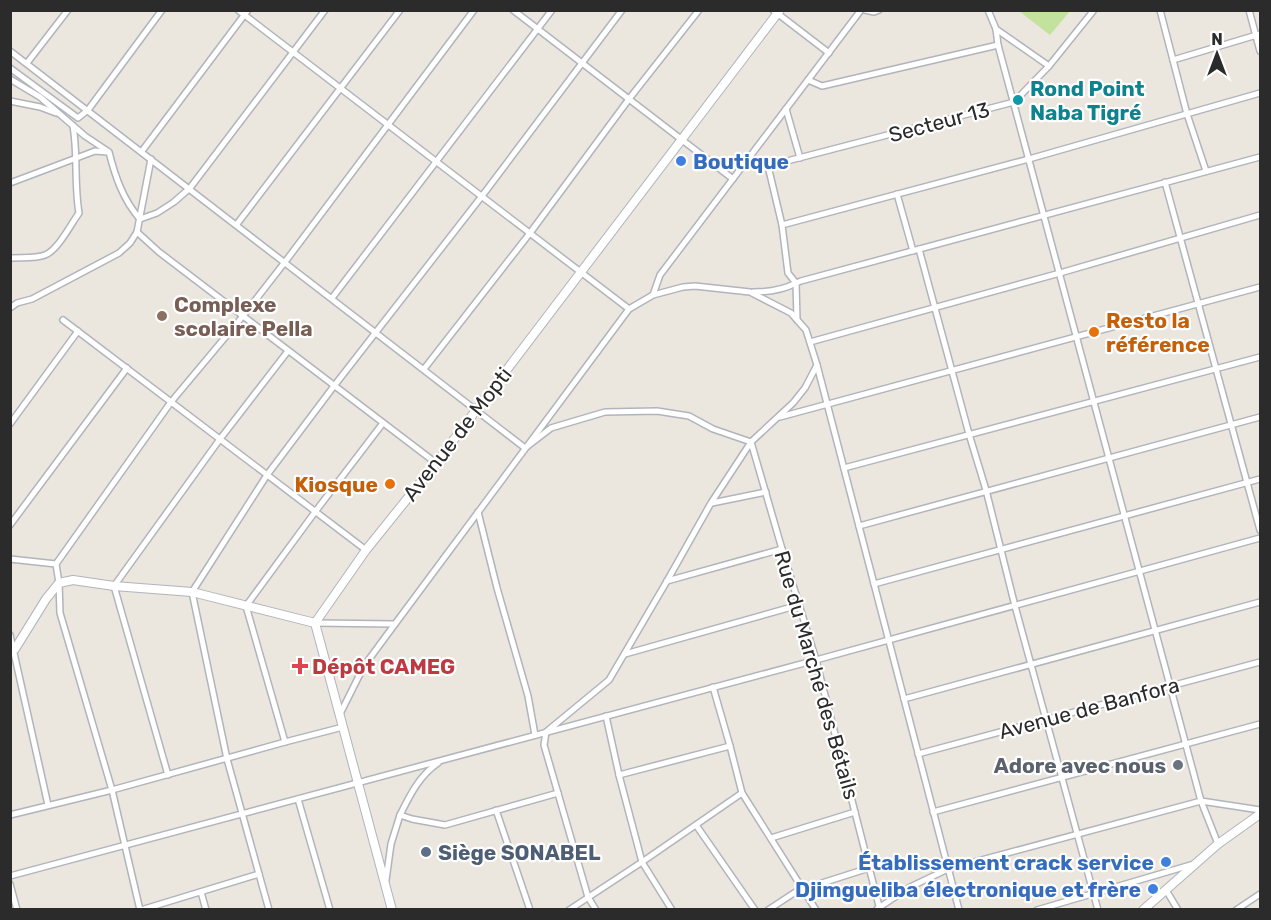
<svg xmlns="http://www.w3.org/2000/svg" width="1271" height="920" font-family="Rubik,sans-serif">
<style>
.pitch{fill:#c2e29d}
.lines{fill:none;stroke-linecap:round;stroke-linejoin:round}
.street-casing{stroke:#b2b4bd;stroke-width:8}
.secondary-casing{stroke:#b2b4bd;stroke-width:10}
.street{stroke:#fff;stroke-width:5}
.secondary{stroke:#fff;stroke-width:8}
.culture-dot{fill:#0f9aa8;stroke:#fff;stroke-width:2}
.shop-dot{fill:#3f7fe0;stroke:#fff;stroke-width:2}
.education-dot{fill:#8d6e63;stroke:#fff;stroke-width:2}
.food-dot{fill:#e8710a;stroke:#fff;stroke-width:2}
.health-dot{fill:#e0444e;stroke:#fff;stroke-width:2}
.worship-dot{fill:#6b7280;stroke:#fff;stroke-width:2}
.service-dot{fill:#5c6f8a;stroke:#fff;stroke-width:2}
.labels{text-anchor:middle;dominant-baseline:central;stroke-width:4.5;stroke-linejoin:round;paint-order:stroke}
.culture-label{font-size:21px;font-weight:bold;fill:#0d838f;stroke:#fff;text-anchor:start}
.street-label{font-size:21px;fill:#2b2b2b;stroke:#fff}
.shop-label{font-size:21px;font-weight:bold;fill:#366cbe;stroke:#fff;text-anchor:end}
.education-label{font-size:21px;font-weight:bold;fill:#785e54;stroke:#fff;text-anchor:start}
.food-label{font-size:21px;font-weight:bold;fill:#c56008;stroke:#fff;text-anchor:start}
.health-label{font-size:21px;font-weight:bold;fill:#be3a42;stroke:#fff;text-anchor:start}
.worship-label{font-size:21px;font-weight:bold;fill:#5b616d;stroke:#fff;text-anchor:end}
.service-label{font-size:21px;font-weight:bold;fill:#4e5e75;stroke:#fff;text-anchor:start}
</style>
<rect width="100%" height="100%" fill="#ebe6de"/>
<polygon class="pitch" points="1019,11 1070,11 1050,35"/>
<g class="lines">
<g class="street-casing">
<g id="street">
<polyline points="238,10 629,309"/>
<polyline points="513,10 733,179"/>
<polyline points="773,10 829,53"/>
<polyline points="865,10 874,12 879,10"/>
<polyline points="988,10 996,29 998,45 1201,801 1218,844"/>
<polyline points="1160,10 1187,114 1206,171"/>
<polyline points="1249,10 1260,51"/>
<polyline points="996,29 1049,66"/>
<polyline points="10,51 525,448 551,428 605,412 657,411 689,416 713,429 751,442 782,549 816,660 880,910"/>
<polyline points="1173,60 1260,34"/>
<polyline points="27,63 68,10"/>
<polyline points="10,68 78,118 88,110 162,10"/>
<path d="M10,79L40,97L85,136L109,152C115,176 123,200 140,219"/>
<polyline points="808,80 822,86 998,45"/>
<polyline points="10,101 40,107 56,113"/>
<polyline points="786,109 800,158"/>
<polyline points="142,151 248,10"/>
<polyline points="747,161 768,166 1014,102 1049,66 1094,10"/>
<polyline points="768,166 782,225 1029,159 1260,93"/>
<polyline points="1165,182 1260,530"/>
<polyline points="10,183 95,151 107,152"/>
<polyline points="897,194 913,251"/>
<polyline points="140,219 157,213 174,202 190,188 325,10"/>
<polyline points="237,224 400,10"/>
<polyline points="137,232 159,252 436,463"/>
<polyline points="919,249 969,434 986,490 1015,606 1098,910"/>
<path d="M10,258C21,257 35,259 45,255C58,250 71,224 79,213C74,184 78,154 73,126"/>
<path d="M753,292C768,292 783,290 796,283L788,273L782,225"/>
<polyline points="332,298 552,10"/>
<polyline points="10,308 17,303 32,299 119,253 130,243 137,232 151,159"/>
<polyline points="63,320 366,550"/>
<polyline points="797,320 796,283 801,281 1260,157"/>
<polyline points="810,342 1060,273 1260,215"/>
<polyline points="817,365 959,910"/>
<polyline points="424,369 530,233 629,99 699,10"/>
<polyline points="780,417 1260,287"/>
<polyline points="10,424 78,331"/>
<polyline points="844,468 1260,357"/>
<polyline points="712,503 766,492"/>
<polyline points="478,512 497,588 528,696 535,735"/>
<polyline points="10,525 127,368"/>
<polyline points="859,526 1260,417"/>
<polyline points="10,559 56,564"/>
<polyline points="667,581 782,549"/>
<polyline points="874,584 1260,479"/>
<polyline points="315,623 395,624 629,309 653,295"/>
<polyline points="10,635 48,805"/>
<polyline points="625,654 799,605"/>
<polyline points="904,699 1260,602"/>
<polyline points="340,714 364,666 395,624"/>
<polyline points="606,716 619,775 642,862 672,910"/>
<polyline points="343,727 285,742 246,606 315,512 383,423"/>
<polyline points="730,746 742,793 816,910"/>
<polyline points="918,754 1260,662"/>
<path d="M438,763C419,776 410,795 400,815L412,819L445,825L558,793"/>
<polyline points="168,775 114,586 220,439 288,351"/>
<polyline points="619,775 730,746 713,687"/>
<polyline points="298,799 330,910"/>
<polyline points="496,810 530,910"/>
<polyline points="933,812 1260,724"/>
<polyline points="10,815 112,790 60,613 59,583 56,564 171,402 243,316 285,262 474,10"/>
<polyline points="696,825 755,910"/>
<polyline points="771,838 855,812"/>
<polyline points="10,876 816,660 1260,538"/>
<polyline points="386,880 391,844 400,815"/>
<polyline points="10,884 17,910"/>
<polyline points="1166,890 1178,910"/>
<polyline points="201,892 206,910"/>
<polyline points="877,909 910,887 948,869 1201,801 1260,810"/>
<polyline points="140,910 112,790 285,742"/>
<polyline points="141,910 259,874"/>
<polyline points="269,910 227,759 192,592 267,475 334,386 482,196 622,10"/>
<polyline points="569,910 642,862 742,793"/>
<polyline points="596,910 588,897 544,745 546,732 609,680 667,581 711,503 751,442 793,403 805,388 817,365 806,330 791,313 750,292 695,286 683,287 653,295 660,275 861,10"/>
<polyline points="768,910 797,891 869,868"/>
<polyline points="1037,910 1194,864"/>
<polyline points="1236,910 1260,894"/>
</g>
</g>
<g class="secondary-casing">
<g id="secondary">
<polyline points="10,650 15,649 46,599 59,583 73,580 114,586 192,592 315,623"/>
<polyline points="392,910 315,623 366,550 436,463 780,10"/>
<polyline points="1143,910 1218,844 1260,814"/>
</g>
</g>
<use href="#street" class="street"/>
<use href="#secondary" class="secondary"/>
</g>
<circle class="culture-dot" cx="1018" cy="100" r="6"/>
<g class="shop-dot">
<circle cx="681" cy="161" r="6"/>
<circle cx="1166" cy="862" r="6"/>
<circle cx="1153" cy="889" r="6"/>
</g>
<circle class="education-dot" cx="162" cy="316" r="6"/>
<g class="food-dot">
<circle cx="1094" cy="332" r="6"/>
<circle cx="390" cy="484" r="6"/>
</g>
<path class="health-dot" d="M297 657h6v6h6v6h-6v6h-6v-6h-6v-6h6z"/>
<circle class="worship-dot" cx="1178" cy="765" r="6"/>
<circle class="service-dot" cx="426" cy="852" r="6"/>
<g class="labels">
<g class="culture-label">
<text x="1030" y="88">Rond Point<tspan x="1030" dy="24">Naba Tigré</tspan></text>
</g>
<g class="street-label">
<text transform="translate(939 122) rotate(-15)">Secteur 13</text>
<text transform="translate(457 434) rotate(-52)">Avenue de Mopti</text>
<text transform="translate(817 675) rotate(74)">Rue du Marché des Bétails</text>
<text transform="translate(1089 708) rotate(-15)">Avenue de Banfora</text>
</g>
<g class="shop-label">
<text x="693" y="161" text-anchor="start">Boutique</text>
<text x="1154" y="862">Établissement crack service</text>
<text x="1141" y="889">Djimgueliba électronique et frère</text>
</g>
<g class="education-label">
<text x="174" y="304">Complexe<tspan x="174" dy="24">scolaire Pella</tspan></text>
</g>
<g class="food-label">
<text x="1106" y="320">Resto la<tspan x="1106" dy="24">référence</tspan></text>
<text x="378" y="484" text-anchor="end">Kiosque</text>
</g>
<g class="health-label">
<text x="312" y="666">Dépôt CAMEG</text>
</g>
<g class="worship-label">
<text x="1166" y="765">Adore avec nous</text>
</g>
<g class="service-label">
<text x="438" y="852">Siège SONABEL</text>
</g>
</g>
<rect width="1271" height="920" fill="none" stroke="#2b2b2b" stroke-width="24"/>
<g transform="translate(1217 54)" stroke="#ffffff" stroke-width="4.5" paint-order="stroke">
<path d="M0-4.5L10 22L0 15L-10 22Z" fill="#2b2b2b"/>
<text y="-9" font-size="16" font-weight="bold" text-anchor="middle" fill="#2b2b2b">N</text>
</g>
</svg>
